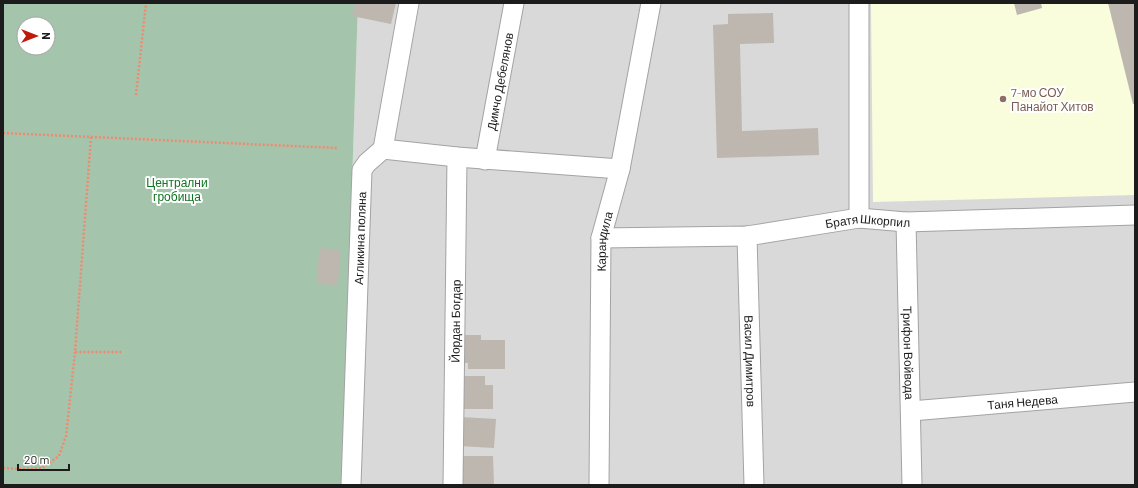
<svg xmlns="http://www.w3.org/2000/svg" width="1138" height="488" font-family="Barlow,sans-serif">
<style>
.residential{fill:#dad9d9}
.education{fill:#fafddb}
.cemetery{fill:#a4c5ac;fill-rule:evenodd}
.building{fill:#bdb7af}
.lines{fill:none;stroke-linecap:round;stroke-linejoin:round}
.minor-casing{stroke:#a3a3a3;stroke-width:21}
.path{stroke:#f3886d;stroke-width:2.5;stroke-dasharray:2 2;stroke-linecap:butt}
.minor{stroke:#fff;stroke-width:19}
.education-dot{fill:#8d6e63;stroke:#fff;stroke-width:1.5}
.labels{text-anchor:middle;dominant-baseline:central;stroke-width:4;stroke-linejoin:round;paint-order:stroke}
.street-label{font-size:12px;fill:#1c1c1c;stroke:#fff}
.education-label{font-size:12px;fill:#785e54;stroke:#fff;text-anchor:start}
.park-label{font-size:12px;fill:#107422;stroke:#fff}
</style>
<rect width="100%" height="100%" fill="#edebe2"/>
<polygon class="residential" points="358,3 1135,3 1135,485 342,485"/>
<polygon class="education" points="871,3 1135,3 1135,195 873,202"/>
<path class="cemetery" d="M3,3H358L342,485H3ZM24,24H48V48H24Z"/>
<g class="building">
<polygon points="355,3 396,3 391,24 352,16"/>
<polygon points="1014,3 1041,3 1042,8 1017,15"/>
<polygon points="1108,3 1135,3 1135,104 1133,104"/>
<polygon points="773,13 774,43 740,44 742,131 818,128 819,155 717,158 713,25 728,24 728,14"/>
<polygon points="319,248 340,250 338,285 317,284"/>
<polygon points="460,335 481,335 481,340 505,340 505,369 468,369 468,363 460,363"/>
<polygon points="457,376 485,376 485,385 493,385 493,409 457,409"/>
<polygon points="461,417 496,419 494,448 459,446"/>
<polygon points="457,456 493,456 494,485 458,485"/>
</g>
<g class="lines">
<g class="minor-casing">
<g id="minor">
<polyline points="859,3 859,218"/>
<polyline points="383,149 457,157 620,169"/>
<path id="s1" d="M485,160L514,3"/>
<path id="s2" d="M906,222L912,485"/>
<path id="s3" d="M747,236L754,485"/>
<path id="s4" d="M601,238L747,236L859,218L906,222L1135,215"/>
<path id="s5" d="M911,411L1135,392"/>
<path id="s6" d="M351,485L362,170L367,163L383,149L409,3"/>
<path id="s7" d="M453,485L457,157"/>
<path id="s8" d="M599,485L601,238L620,169L651,3"/>
</g>
</g>
<g class="path">
<polyline points="136,95 146,3"/>
<polyline points="3,133 337,148"/>
<polyline points="91,137 75,352 123,352"/>
<polyline points="3,468 20,469 42,468 59,456 66,436 75,352"/>
</g>
<use href="#minor" class="minor"/>
</g>
<circle class="education-dot" cx="1003" cy="99" r="4"/>
<g class="labels">
<g class="street-label">
<text stroke="none"><textPath href="#s1" startOffset="80">Димчо Дебелянов</textPath></text>
<text stroke="none"><textPath href="#s4" startOffset="268">Братя Шкорпил</textPath></text>
<text stroke="none"><textPath href="#s6" startOffset="247">Агликина поляна</textPath></text>
<text stroke="none"><textPath href="#s8" startOffset="244">Карандила</textPath></text>
<text stroke="none"><textPath href="#s7" startOffset="164">Йордан Богдар</textPath></text>
<text stroke="none"><textPath href="#s2" startOffset="131">Трифон Войвода</textPath></text>
<text stroke="none"><textPath href="#s3" startOffset="125">Васил Димитров</textPath></text>
<text stroke="none"><textPath href="#s5" startOffset="112">Таня Недева</textPath></text>
</g>
<g class="education-label">
<text x="1011" y="92">7-мо СОУ<tspan x="1011" dy="14">Панайот Хитов</tspan></text>
</g>
<g class="park-label">
<text x="177" y="182">Централни<tspan x="177" dy="14">гробища</tspan></text>
</g>
</g>
<rect width="1138" height="488" fill="none" stroke="#1c1c1c" stroke-width="8"/>
<g transform="translate(36 36) rotate(90)"><circle r="19" fill="#ffffff" stroke="#a4a4a4"/>
<path d="M0-3L7 15L0 10L-7 15Z" fill="#bf1a09"/>
<text y="-6" font-size="11" font-weight="bold" text-anchor="middle" fill="#1c1c1c">N</text>
</g>
<path d="M18 464v6h51v-6" fill="none" stroke="#1c1c1c" stroke-width="2"/>
<text x="24" y="464" font-size="12" fill="#1c1c1c" stroke="#ffffff" stroke-width="3" paint-order="stroke">20 m</text>
</svg>
